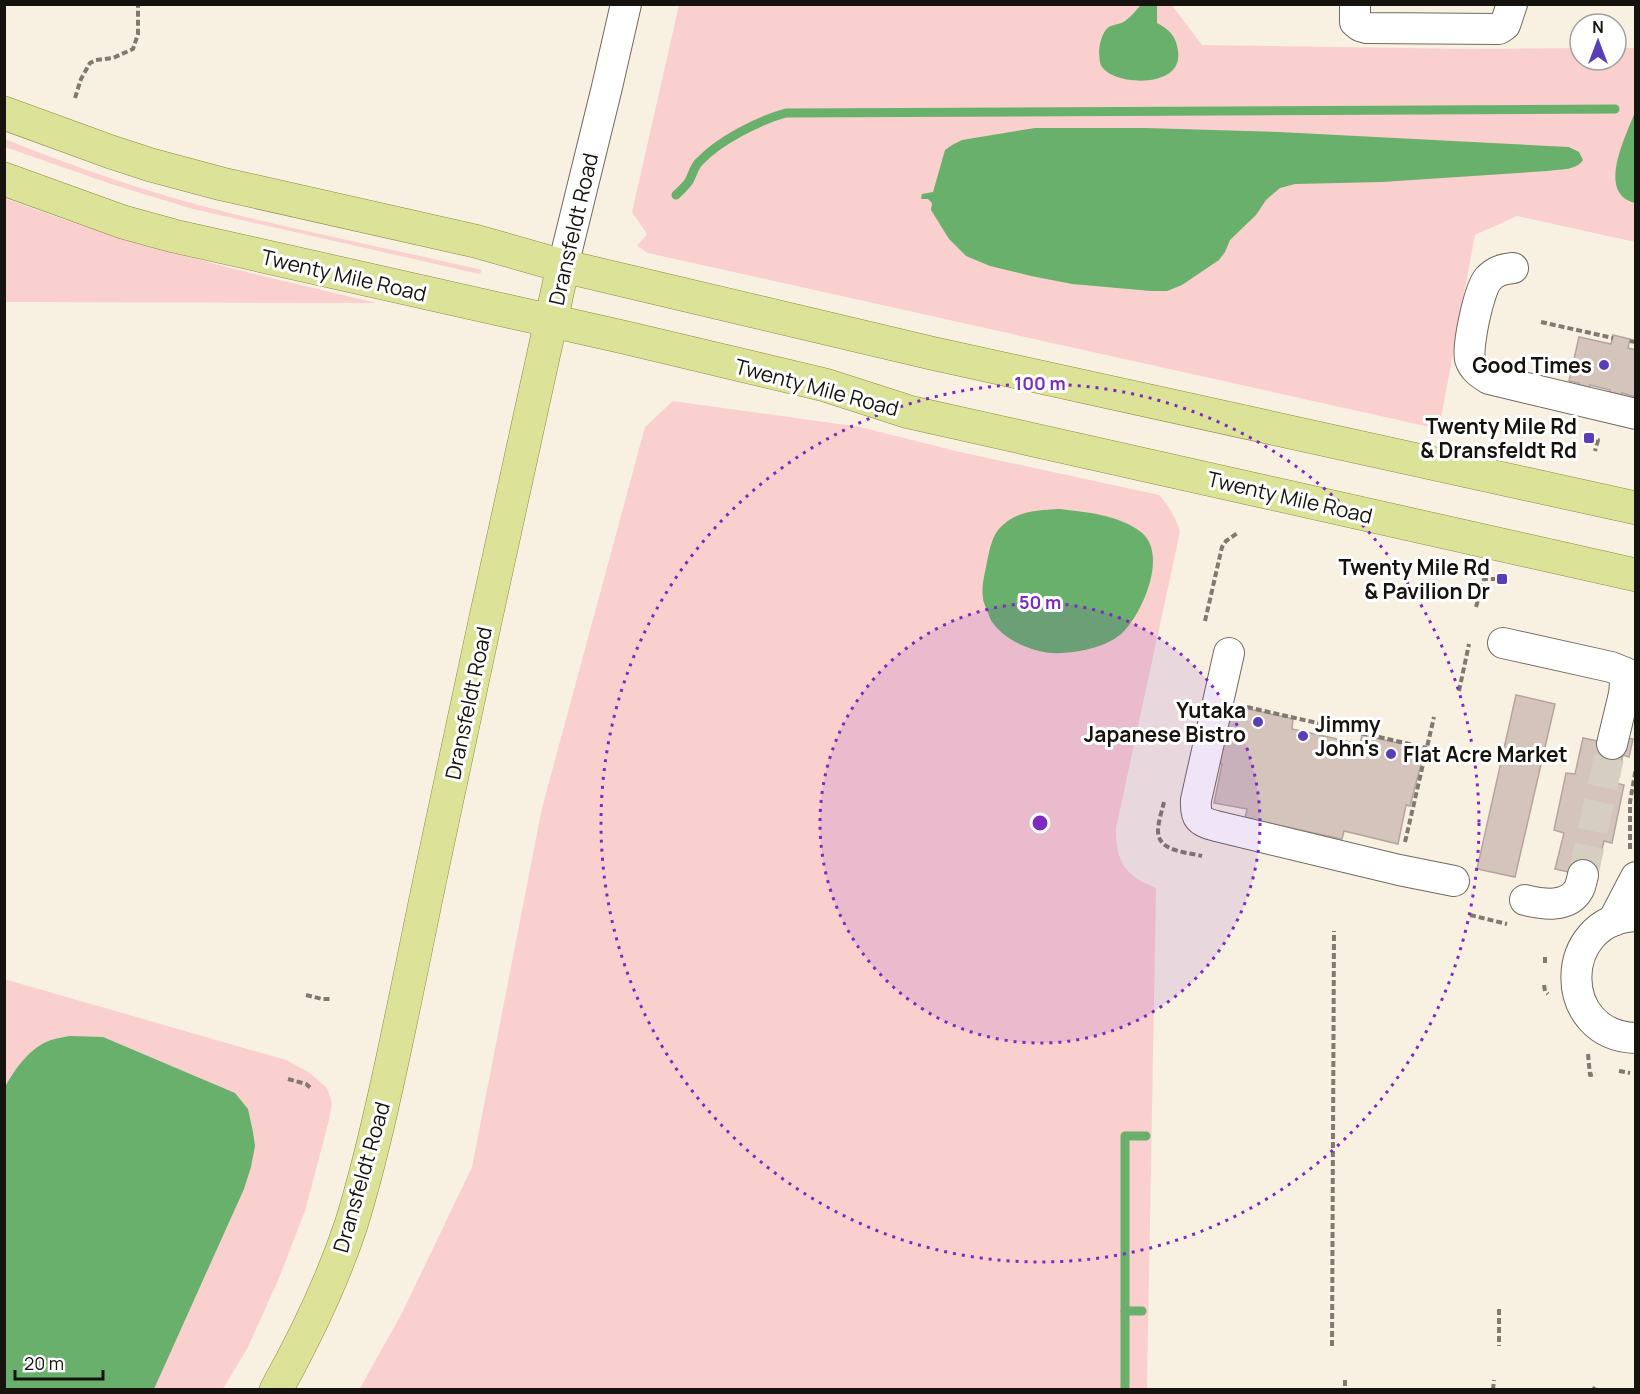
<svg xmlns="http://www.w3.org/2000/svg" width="1640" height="1394" font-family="Manrope,sans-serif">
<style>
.green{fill:#fad0cf}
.water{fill:#69b06d}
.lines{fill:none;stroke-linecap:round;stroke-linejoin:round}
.stream{stroke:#69b06d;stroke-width:9}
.building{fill:#d4c4bb;stroke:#b5a59d;stroke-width:1.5}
.minor-tunnel{stroke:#d6cfc1;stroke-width:30;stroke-dasharray:30 15;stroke-linecap:butt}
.minor-casing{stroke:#716a5d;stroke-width:32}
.major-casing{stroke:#888e3c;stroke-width:34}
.path{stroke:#7f7970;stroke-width:4;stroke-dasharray:6 3;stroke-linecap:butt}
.minor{stroke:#fff;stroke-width:30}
.major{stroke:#dce398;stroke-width:33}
.ring{fill:none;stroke:#7b2cbf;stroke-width:3;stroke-dasharray:3 6}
.poi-dot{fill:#583fb7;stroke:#fff;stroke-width:2}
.labels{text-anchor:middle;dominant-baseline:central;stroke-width:6;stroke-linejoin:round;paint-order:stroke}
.street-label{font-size:21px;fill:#16130e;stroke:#fff}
.poi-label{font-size:21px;font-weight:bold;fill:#16130e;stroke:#fff;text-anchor:end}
.centre{fill:#7b2cbf;stroke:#fff;stroke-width:3}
.ring-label{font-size:18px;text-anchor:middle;font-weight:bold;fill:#7b2cbf;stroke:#fff;stroke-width:6;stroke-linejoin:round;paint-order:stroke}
</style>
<rect width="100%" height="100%" fill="#f8f0e1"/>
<g class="green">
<polygon points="1171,4 1202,45 1471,49 1580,48 1580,60 1616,60 1616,48 1635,48 1635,242 1517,216 1475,235 1439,429 648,253 637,246 647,234 632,212 679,5"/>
<path d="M5,139C76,168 150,193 225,212C310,233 396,250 482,270L480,274L193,209L111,184L5,147Z"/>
<path d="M4,198C125,244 251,274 377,303L5,302Z"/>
<path d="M673,401L860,427L960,452L1159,495C1169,506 1176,518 1180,532L1116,828C1116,862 1124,875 1156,888L1147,1389L359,1390L402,1313L472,1167L542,808L645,427Z"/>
<polygon points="4,979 286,1060 310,1073 327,1088 332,1103 329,1120 305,1211 279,1278 248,1347 223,1389 5,1389"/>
</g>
<g class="water">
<path d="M1141,5H1157V23C1170,30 1176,36 1178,51C1184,89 1115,86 1102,67C1099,63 1100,58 1099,53C1099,46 1101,37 1105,31C1110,23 1118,26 1125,21C1131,17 1136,10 1141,5Z"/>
<path d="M1635,112V203C1596,193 1626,136 1635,112Z"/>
<path d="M1035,128H1146L1279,132L1569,147L1579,152L1583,160C1576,171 1559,169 1547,171L1382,182L1295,184L1280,188L1266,200L1256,215L1230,240L1225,252L1219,260L1182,285L1167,291H1151L1072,284L1031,276L990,266L966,256L949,239L931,210L932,203L928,199H921L922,194L933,192L945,150L952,145L962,140Z"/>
<path d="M1059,509C1086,512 1119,515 1141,532C1169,554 1142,615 1121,634C1106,647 1081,652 1061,653C1039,655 1006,642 993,623C990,620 989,614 987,611C986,607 983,602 983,598C981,586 985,573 987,562C990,548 992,534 1003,525C1017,511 1040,510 1059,509Z"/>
<path d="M70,1036L103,1037L235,1093L248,1109L253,1132L255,1146L251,1167L244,1189L154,1389H5V1087C15,1069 30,1047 51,1040C57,1038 64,1037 70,1036Z"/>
</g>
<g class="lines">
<g class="stream">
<path d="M676,195C680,191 686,186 689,181C693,174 694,166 700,161C719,141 759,120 786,113L1615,109"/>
<polyline points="1125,1311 1142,1311"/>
<polyline points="1125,1390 1125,1136 1146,1136"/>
</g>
</g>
<g class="building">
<polygon points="1613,335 1630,339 1628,348 1636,350 1636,397 1622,393 1620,400 1608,397 1610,390 1590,385 1587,393 1576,390 1579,383 1569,381 1579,337 1611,344"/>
<polygon points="1516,695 1555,704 1515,877 1477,869"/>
<polygon points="1231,705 1293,719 1292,729 1360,744 1362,735 1425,749 1410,806 1406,805 1398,844 1344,831 1342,839 1245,818 1247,809 1214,803 1222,764 1218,763"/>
<polygon points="1622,737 1633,739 1629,757 1623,755 1616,783 1624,785 1612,843 1604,841 1595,878 1555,869 1564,833 1554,830 1566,773 1575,774 1583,738 1621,746"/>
</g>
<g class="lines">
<polyline class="minor-tunnel" points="1583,875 1612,744"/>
<g class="minor-casing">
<g id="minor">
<polyline points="1355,4 1355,22 1360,26 1367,28 1499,29 1505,25 1512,4"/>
<polyline points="563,266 607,87 626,4"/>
<path d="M1513,268C1503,269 1495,271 1488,279C1479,289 1467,346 1470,359C1473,369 1481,374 1489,379L1636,414"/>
<polyline points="1503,643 1611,667 1626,673 1624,694 1612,744"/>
<path d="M1229,653L1196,800C1195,818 1199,822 1216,826L1399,870L1454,881"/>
<path d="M1525,900C1542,904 1568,909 1579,889C1581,885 1582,879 1583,875"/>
<path d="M1636,916C1557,919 1556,1036 1636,1038"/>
<polyline points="1613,921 1636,877"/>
</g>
</g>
<g class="major-casing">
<g id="major">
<polyline points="4,113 111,152 151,165 222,184 475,241 563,266 931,353 1636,508"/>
<polyline points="4,179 123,222 174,236 623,337 825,385 909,412 1636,575"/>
<path d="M276,1390C305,1338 332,1282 351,1225C365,1180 376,1134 386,1089C403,1013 418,936 434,860C476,662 519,463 563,266"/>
</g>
</g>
<g class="path">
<polyline points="75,98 81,79 90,63 96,60 113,58 133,49 138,34 138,4"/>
<polyline points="1541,322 1613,338"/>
<polyline points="1630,341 1636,342"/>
<polyline points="1589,438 1598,440 1595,451"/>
<polyline points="1476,607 1484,579 1502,579"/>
<polyline points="1205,621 1222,547 1226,541 1239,532"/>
<polyline points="1459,691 1469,644"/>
<polyline points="1247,707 1427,748"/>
<path d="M1164,802C1162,811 1158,822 1158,831C1158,852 1187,852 1202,856"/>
<polyline points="1405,842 1434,717"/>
<polyline points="1630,849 1630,802 1636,768"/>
<polyline points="1470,915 1507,924"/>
<polyline points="1545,963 1545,956"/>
<polyline points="1544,985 1545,991 1548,994"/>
<polyline points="306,995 322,999 331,999"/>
<polyline points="1588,1054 1590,1075 1596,1074"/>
<polyline points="1619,1071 1630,1073"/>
<polyline points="288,1079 306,1084 312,1089"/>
<polyline points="1499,1309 1499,1346"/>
<polyline points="1332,1346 1334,931"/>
<polyline points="1345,1380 1345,1390"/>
<polyline points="1493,1390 1494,1380"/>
<polyline points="1593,1390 1595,1387"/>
</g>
<use href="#minor" class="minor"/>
<use href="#major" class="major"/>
</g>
<circle cx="1040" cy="823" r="220" fill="#7b2cbf" fill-opacity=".12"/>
<g class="ring">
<circle cx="1040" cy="823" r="220"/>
<circle cx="1040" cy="823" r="439"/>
</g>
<g class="poi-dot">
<circle cx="1604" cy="365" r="6"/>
<rect x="1583" y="432" width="12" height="12" rx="3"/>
<rect x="1496" y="573" width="12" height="12" rx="3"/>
<circle cx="1258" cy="722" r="6"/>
<circle cx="1303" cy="736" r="6"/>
<circle cx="1391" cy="754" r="6"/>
</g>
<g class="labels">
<g class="street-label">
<text transform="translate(573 229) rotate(-77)">Dransfeldt Road</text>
<text transform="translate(344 275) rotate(13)">Twenty Mile Road</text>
<text transform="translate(817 387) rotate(15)">Twenty Mile Road</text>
<text transform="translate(1290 497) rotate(13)">Twenty Mile Road</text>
<text transform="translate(468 703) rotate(-78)">Dransfeldt Road</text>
<text transform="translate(361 1177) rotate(-74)">Dransfeldt Road</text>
</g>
<g class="poi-label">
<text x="1592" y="365">Good Times</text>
<text x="1577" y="426">Twenty Mile Rd<tspan x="1577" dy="24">&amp; Dransfeldt Rd</tspan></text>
<text x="1490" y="567">Twenty Mile Rd<tspan x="1490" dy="24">&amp; Pavilion Dr</tspan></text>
<text x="1246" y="710">Yutaka<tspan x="1246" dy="24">Japanese Bistro</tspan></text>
<text x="1315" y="724" text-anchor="start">Jimmy<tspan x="1315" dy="24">John's</tspan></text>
<text x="1403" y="754" text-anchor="start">Flat Acre Market</text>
</g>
</g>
<circle cx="1040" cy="823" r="9" class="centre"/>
<g class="ring-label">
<text x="1040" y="390">100 m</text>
<text x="1040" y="609">50 m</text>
</g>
<rect width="1640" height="1394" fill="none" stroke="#16130e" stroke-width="12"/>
<g transform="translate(1598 42)"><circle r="28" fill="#ffffff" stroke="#a2a19f" stroke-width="1.5"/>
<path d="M0-4.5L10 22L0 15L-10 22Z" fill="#583fb7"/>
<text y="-9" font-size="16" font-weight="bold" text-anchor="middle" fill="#16130e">N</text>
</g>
<path d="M15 1370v9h88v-9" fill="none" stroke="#16130e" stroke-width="3"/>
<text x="24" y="1370" font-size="18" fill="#16130e" stroke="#ffffff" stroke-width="4.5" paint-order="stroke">20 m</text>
</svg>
